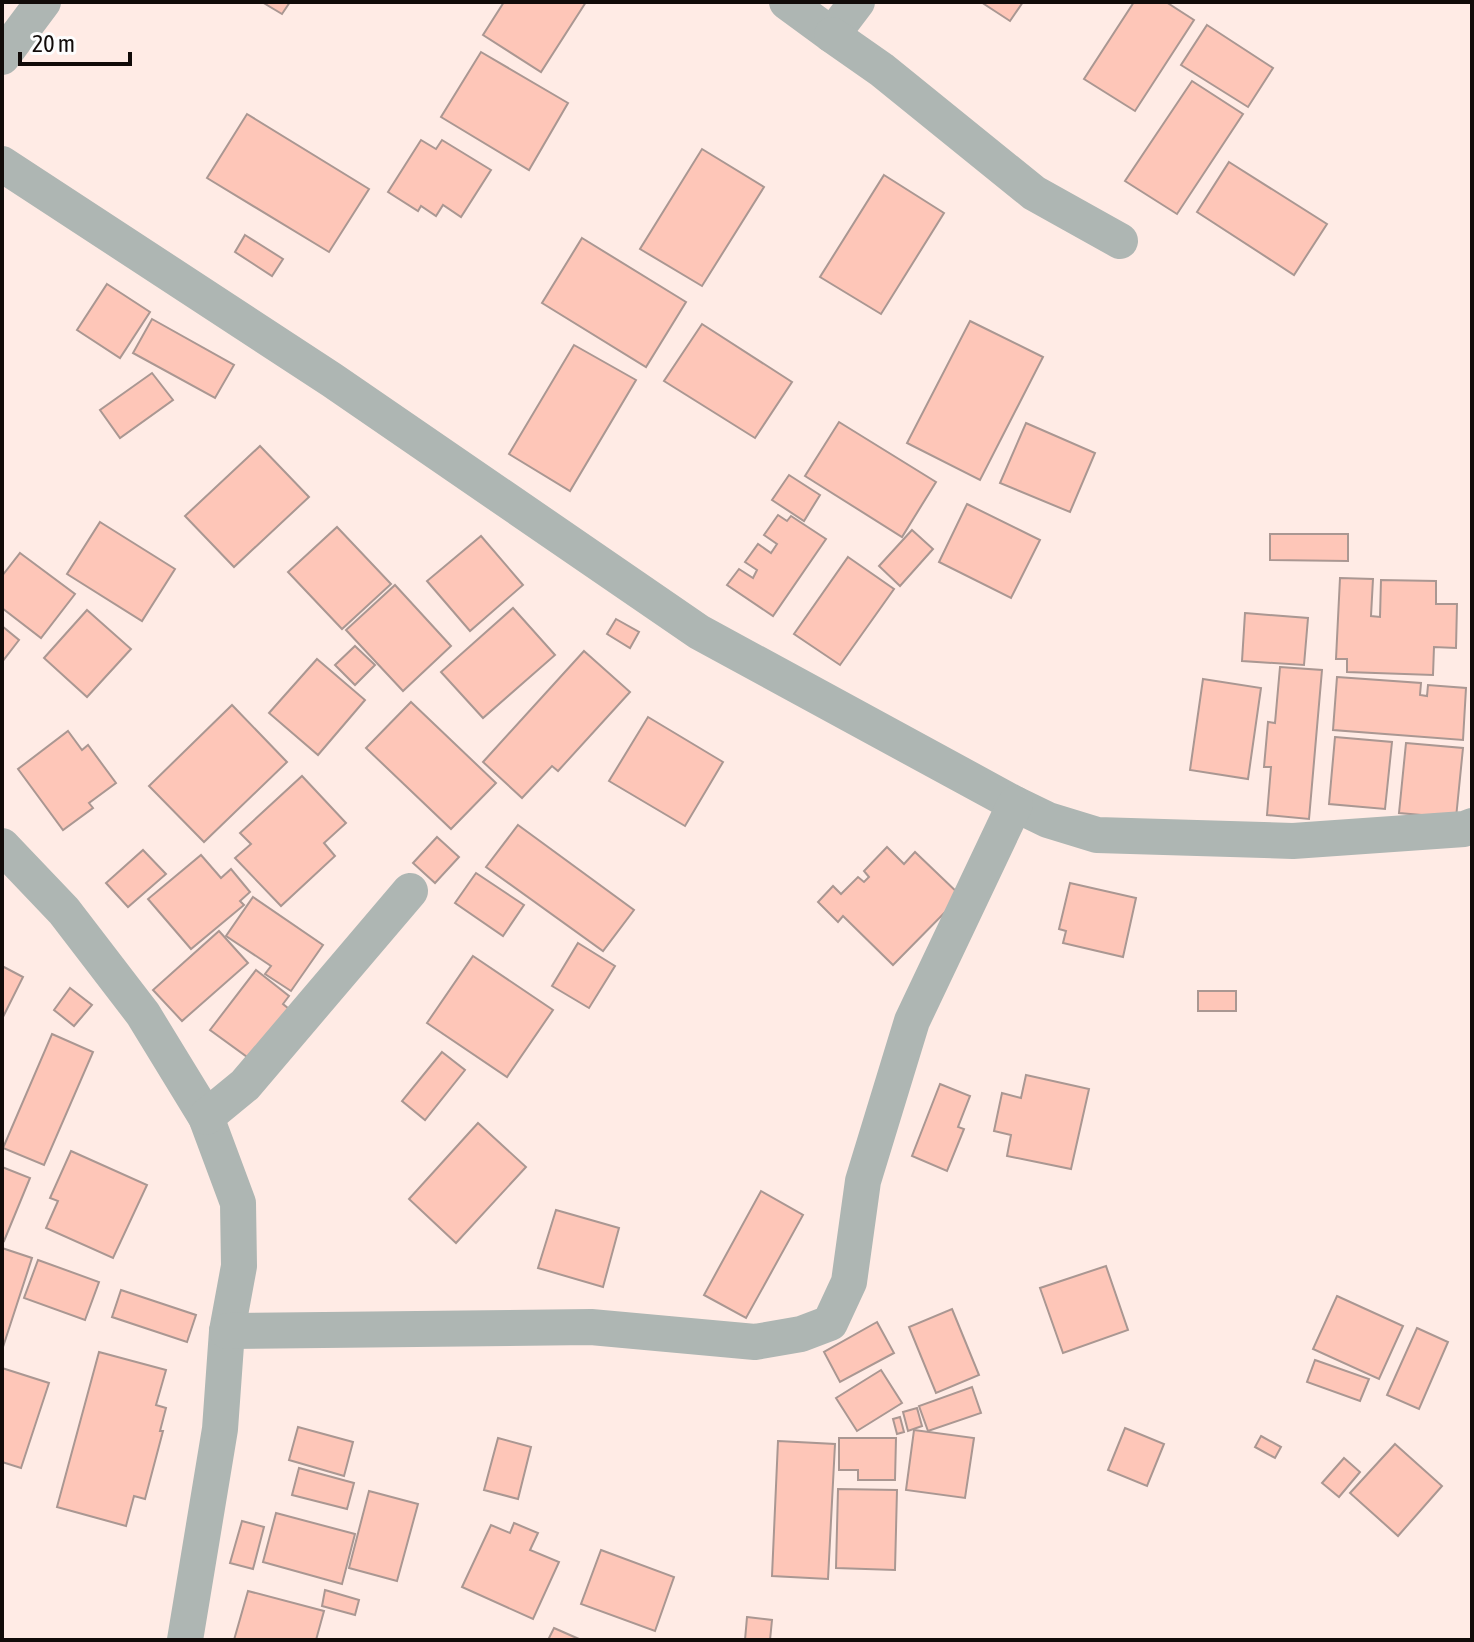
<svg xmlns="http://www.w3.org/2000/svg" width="1474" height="1642" font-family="'Asap Condensed',sans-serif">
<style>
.building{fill:#fec6b8;stroke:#aa9792;stroke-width:2}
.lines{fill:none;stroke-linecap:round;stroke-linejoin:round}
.street{stroke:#aeb6b3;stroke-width:36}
</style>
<rect width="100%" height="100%" fill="#ffebe5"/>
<g class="building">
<polygon points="262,2 290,2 282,14"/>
<polygon points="504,2 586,2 541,72 483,35"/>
<polygon points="981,2 1023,2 1010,21"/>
<polygon points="1134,2 1166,2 1194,20 1135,111 1084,79"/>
<polygon points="1207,25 1273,68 1248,107 1181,65"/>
<polygon points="481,52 568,103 529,170 441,117"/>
<polygon points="1192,81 1243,114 1177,214 1125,181"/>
<polygon points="247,114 369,189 329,252 207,178"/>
<polygon points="421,140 436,149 442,140 491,170 461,217 443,205 436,216 421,206 418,211 388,192"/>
<polygon points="702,149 764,187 702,286 640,249"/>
<polygon points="1229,162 1327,224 1294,275 1197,212"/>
<polygon points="884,175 944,213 881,314 820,277"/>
<polygon points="245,235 283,259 272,276 235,252"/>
<polygon points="582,238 686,302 646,367 542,303"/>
<polygon points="107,284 150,312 120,358 77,330"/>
<polygon points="152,319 234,365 215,398 133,353"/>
<polygon points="970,321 1043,357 980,480 907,443"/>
<polygon points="702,324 792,382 755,438 664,381"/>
<polygon points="574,345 636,380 570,491 509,454"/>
<polygon points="152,373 173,400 120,438 100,410"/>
<polygon points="839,422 936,482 902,537 805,476"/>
<polygon points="1026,423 1095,453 1070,512 1000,483"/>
<polygon points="260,446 309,497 234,567 185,516"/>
<polygon points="789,475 820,495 804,521 772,500"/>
<polygon points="967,504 1040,540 1011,598 939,562"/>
<polygon points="778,515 787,521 791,516 826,539 773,616 727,585 739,569 753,578 757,570 745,562 758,544 771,553 777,544 764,535"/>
<polygon points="100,522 175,569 142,621 67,574"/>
<polygon points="337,527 391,584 342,629 288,572"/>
<polygon points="912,530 933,549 900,586 879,566"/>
<polygon points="1270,534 1348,534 1348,561 1270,560"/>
<polygon points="481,536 523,585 470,631 427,581"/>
<polygon points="20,553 75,594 41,638 2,608 2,576"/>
<polygon points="848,557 894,589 840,665 794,634"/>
<polygon points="1340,578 1373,579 1371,616 1380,617 1381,580 1436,581 1436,604 1457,604 1456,648 1434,647 1433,675 1347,672 1347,659 1336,659"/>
<polygon points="395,585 451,646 403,691 346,630"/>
<polygon points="513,608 555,655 483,718 441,672"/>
<polygon points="87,610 131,649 87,697 44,658"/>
<polygon points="1245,613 1308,618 1304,665 1242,661"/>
<polygon points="616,619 639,632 630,648 607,634"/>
<polygon points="2,626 19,640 2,662"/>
<polygon points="355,646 375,665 355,685 335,665"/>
<polygon points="584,651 630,692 558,771 552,766 522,798 483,762"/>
<polygon points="317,659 365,700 318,755 269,713"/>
<polygon points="1280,667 1322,670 1309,819 1267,815 1271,767 1264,767 1268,722 1275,723"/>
<polygon points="1337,677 1421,683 1420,695 1427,696 1428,685 1466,688 1463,740 1333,730"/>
<polygon points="1203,679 1261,688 1248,779 1190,770"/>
<polygon points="411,702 496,783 451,829 366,748"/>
<polygon points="232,705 287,762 204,842 149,786"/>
<polygon points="648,717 723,762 685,826 609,781"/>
<polygon points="68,731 82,750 88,745 116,783 89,803 93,808 63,830 18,769"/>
<polygon points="1335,737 1392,742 1385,809 1329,804"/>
<polygon points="1406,743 1463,748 1456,818 1399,813"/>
<polygon points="302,776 346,823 324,843 335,856 281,906 235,858 251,844 240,833"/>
<polygon points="518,825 634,910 603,951 486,867"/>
<polygon points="437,837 459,857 435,883 413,863"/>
<polygon points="887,847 904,864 915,852 961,896 893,965 843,916 838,922 818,902 833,886 841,894 858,877 864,882 869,877 864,871"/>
<polygon points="143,850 166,874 128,907 106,883"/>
<polygon points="201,855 221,878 231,869 250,892 240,901 244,905 191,949 148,899"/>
<polygon points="476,873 524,905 503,936 455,903"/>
<polygon points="1070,883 1136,898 1123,957 1063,943 1066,931 1059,929"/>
<polygon points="253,897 323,945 291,991 265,974 271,966 226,936"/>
<polygon points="219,931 248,963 182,1021 153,990"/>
<polygon points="578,943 615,966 589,1008 552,986"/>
<polygon points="473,956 553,1010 507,1077 427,1023"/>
<polygon points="2,966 23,977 2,1019"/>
<polygon points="256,970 289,996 283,1004 289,1009 250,1059 210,1030"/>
<polygon points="70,988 92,1005 74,1026 54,1010"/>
<rect x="1198" y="991" width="38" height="20"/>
<polygon points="52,1034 93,1052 44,1165 3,1148"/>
<polygon points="442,1052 465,1070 425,1120 402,1101"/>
<polygon points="1026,1075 1089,1089 1071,1169 1007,1156 1011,1135 994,1131 1002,1093 1021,1098"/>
<polygon points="940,1084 970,1096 958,1127 964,1129 947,1171 912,1156"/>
<polygon points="478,1123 526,1167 456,1243 409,1199"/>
<polygon points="71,1151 147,1185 113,1258 46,1228 58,1201 50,1198"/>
<polygon points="2,1167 30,1178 4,1241 2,1240"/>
<polygon points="761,1191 803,1215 746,1318 704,1295"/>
<polygon points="556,1210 619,1228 603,1287 538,1268"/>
<polygon points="2,1248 32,1258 2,1350"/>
<polygon points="38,1260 99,1282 85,1320 24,1298"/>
<polygon points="1106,1266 1128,1330 1063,1353 1040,1288"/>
<polygon points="121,1290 196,1315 187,1342 112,1317"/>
<polygon points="1337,1296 1403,1326 1379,1379 1313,1349"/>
<polygon points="952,1309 979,1375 936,1393 909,1327"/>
<polygon points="877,1322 894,1353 840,1382 824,1352"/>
<polygon points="1417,1328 1448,1342 1419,1409 1387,1395"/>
<polygon points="99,1352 166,1370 156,1405 166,1408 160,1431 163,1431 145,1499 134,1496 126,1526 57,1507"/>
<polygon points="1315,1360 1369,1379 1360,1401 1307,1382"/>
<polygon points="2,1368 49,1383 21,1468 2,1462"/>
<polygon points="881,1370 902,1403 857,1431 836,1398"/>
<polygon points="972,1387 981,1413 928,1431 919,1406"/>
<polygon points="917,1408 922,1426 908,1431 903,1412"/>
<polygon points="900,1417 904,1432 897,1434 893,1419"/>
<polygon points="298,1427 353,1442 344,1476 289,1460"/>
<polygon points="1125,1428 1164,1444 1147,1486 1108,1470"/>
<polygon points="914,1430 974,1438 965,1498 906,1490"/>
<polygon points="1261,1436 1281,1447 1275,1458 1255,1447"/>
<polygon points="498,1438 531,1447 518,1499 484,1490"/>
<polygon points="839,1438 896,1438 895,1480 858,1480 858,1470 839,1470"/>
<polygon points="778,1441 835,1444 828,1579 772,1576"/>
<polygon points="1395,1444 1442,1486 1398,1536 1350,1493"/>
<polygon points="1344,1458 1360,1472 1339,1497 1322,1483"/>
<polygon points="299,1468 354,1483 347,1509 292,1495"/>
<polygon points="838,1489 897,1490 895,1570 836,1568"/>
<polygon points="369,1491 418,1504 397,1581 349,1568"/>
<polygon points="276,1513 355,1534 342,1584 263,1562"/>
<polygon points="242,1521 264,1527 253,1569 230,1563"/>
<polygon points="514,1523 538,1533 530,1550 559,1562 533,1619 462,1587 491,1525 510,1533"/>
<polygon points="601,1550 674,1577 655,1631 581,1604"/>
<polygon points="325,1590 359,1600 355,1615 322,1606"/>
<polygon points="248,1591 324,1611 316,1640 234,1640"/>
<polygon points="747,1617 772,1620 770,1640 745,1640"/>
<polygon points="554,1628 579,1639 579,1640 548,1640"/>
</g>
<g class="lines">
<g class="street">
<polyline points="787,2 832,35 857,2"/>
<polyline points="832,35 882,70 1034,193 1120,241"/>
<polyline points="2,57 43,2"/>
<polyline points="2,164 332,380 699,632 1015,804 1048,820 1097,835 1293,841 1464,829 1472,826"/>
<polyline points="2,846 64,911 143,1014 206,1117 238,1203 239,1266 227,1331 220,1429 185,1640"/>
<polyline points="206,1117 245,1085 410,891"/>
<polyline points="227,1331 591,1327 755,1342 801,1334 830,1323 849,1282 863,1181 912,1021 1015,804"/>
</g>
</g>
<rect width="1474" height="1642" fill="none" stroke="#110b09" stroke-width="8"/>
<path d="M20 52v12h110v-12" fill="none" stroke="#110b09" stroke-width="4"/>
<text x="32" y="52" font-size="24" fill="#110b09" stroke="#fdfdfd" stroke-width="6" paint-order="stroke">20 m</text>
</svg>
